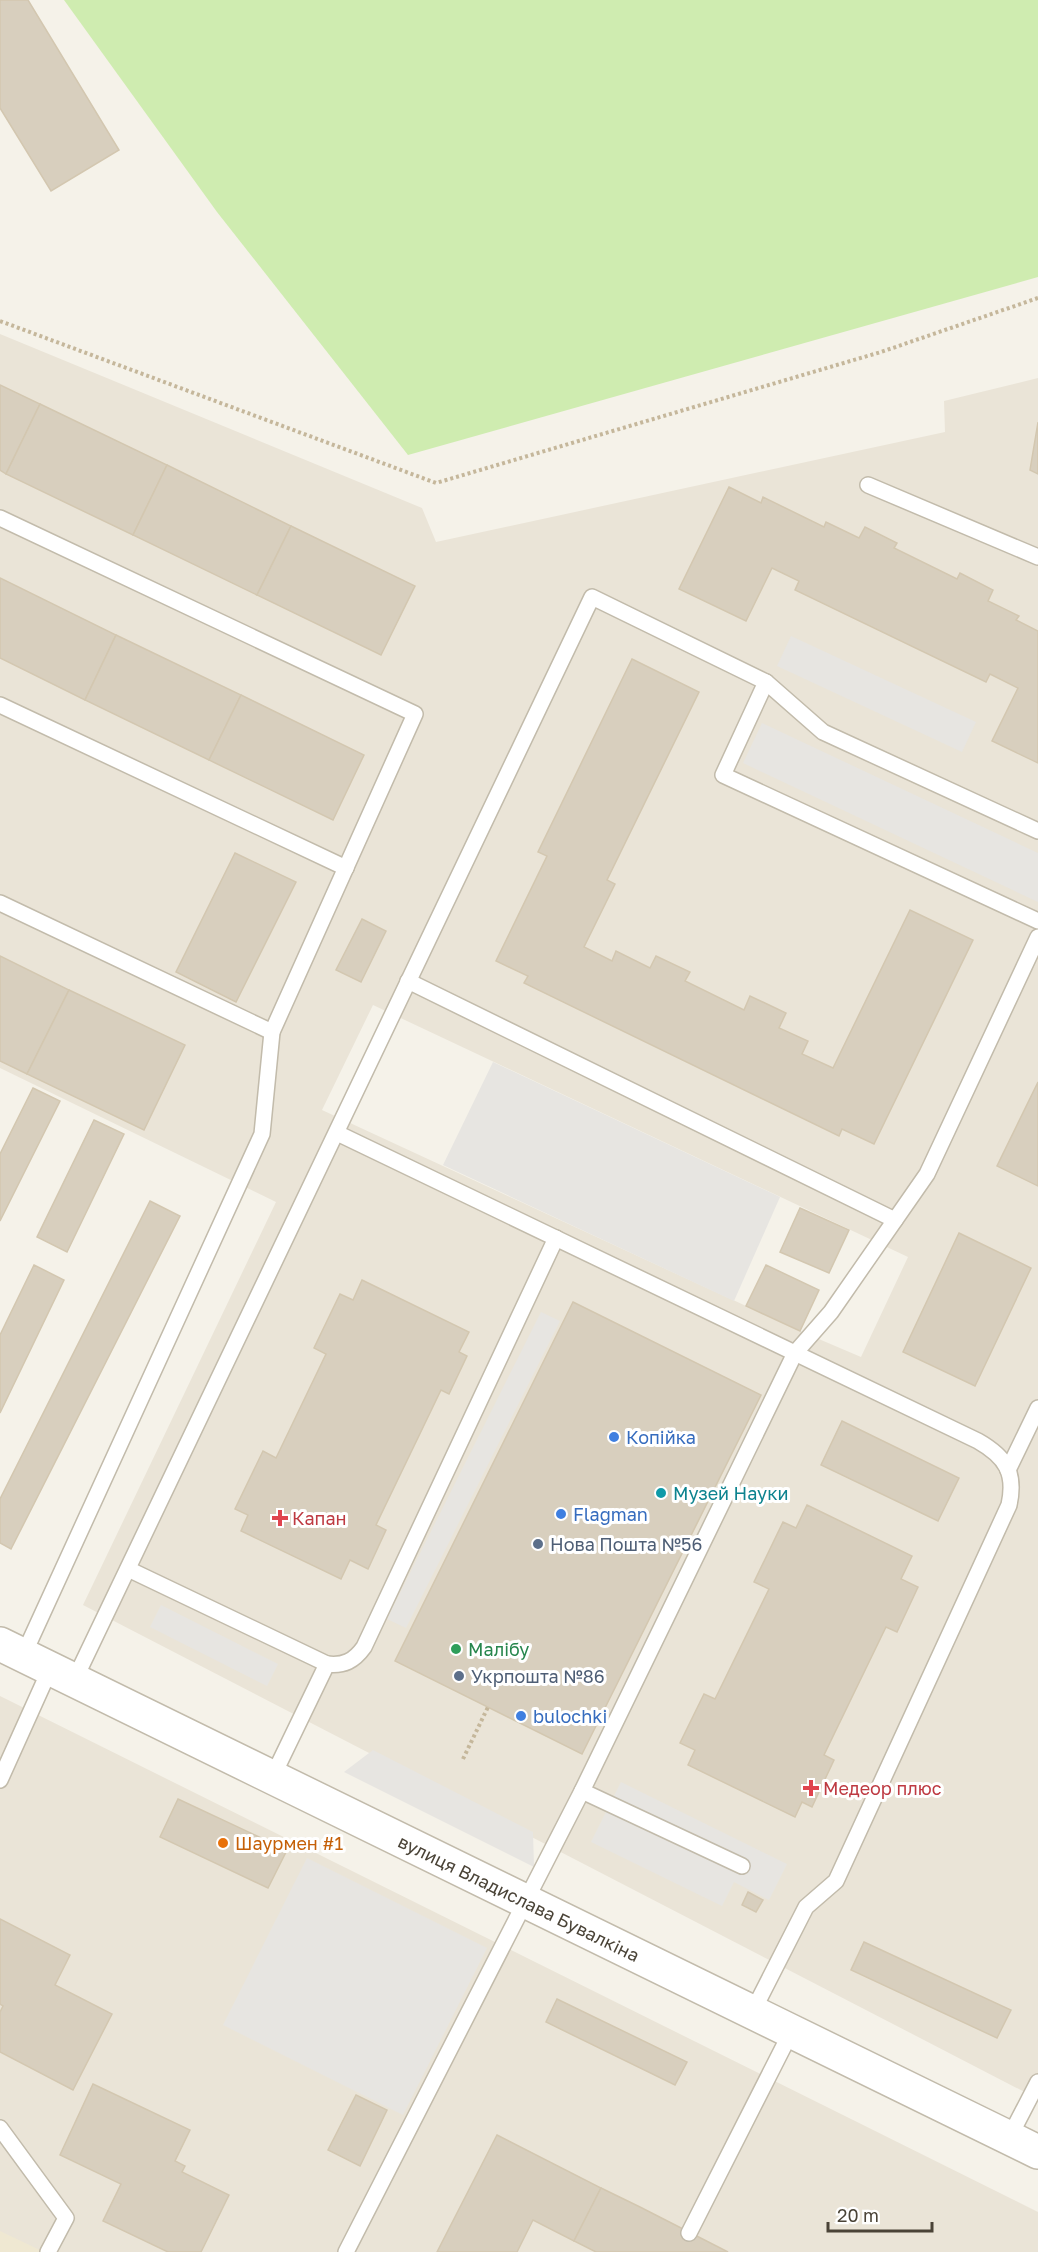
<svg xmlns="http://www.w3.org/2000/svg" width="1038" height="2252" font-family="'Golos Text',sans-serif">
<style>
.residential{fill:#eae4d7;fill-rule:evenodd}
.education{fill:#efe8d2}
.green{fill:#cfecb0}
.parking{fill:#e7e5e1}
.building{fill:#d8cfbe;stroke:#d3c7b0;stroke-width:1.5}
.lines{fill:none;stroke-linecap:round;stroke-linejoin:round}
.service-casing{stroke:#c2bbab;stroke-width:18}
.tertiary-casing{stroke:#c2bbab;stroke-width:36}
.path{stroke:#c5b79b;stroke-width:4;stroke-dasharray:3 3;stroke-linecap:butt}
.service{stroke:#fff;stroke-width:15}
.tertiary{stroke:#fff;stroke-width:33}
.shop-dot{fill:#3f7fe0;stroke:#fff;stroke-width:2}
.culture-dot{fill:#0f9aa8;stroke:#fff;stroke-width:2}
.health-dot{fill:#e0444e;stroke:#fff;stroke-width:2}
.service-dot{fill:#5c6f8a;stroke:#fff;stroke-width:2}
.leisure-dot{fill:#2e9e5b;stroke:#fff;stroke-width:2}
.food-dot{fill:#e8710a;stroke:#fff;stroke-width:2}
.labels{text-anchor:middle;dominant-baseline:central;stroke-width:6;stroke-linejoin:round;paint-order:stroke}
.shop-label{font-size:18px;fill:#366cbe;stroke:#fff;text-anchor:start}
.culture-label{font-size:18px;fill:#0d838f;stroke:#fff;text-anchor:start}
.health-label{font-size:18px;fill:#be3a42;stroke:#fff;text-anchor:start}
.service-label{font-size:18px;fill:#4e5e75;stroke:#fff;text-anchor:start}
.leisure-label{font-size:18px;fill:#27864d;stroke:#fff;text-anchor:start}
.food-label{font-size:18px;fill:#c56008;stroke:#fff;text-anchor:start}
.street-label{font-size:18px;fill:#4a4337;stroke:#fff}
</style>
<rect width="100%" height="100%" fill="#f5f2e9"/>
<g class="residential">
<path d="M0,334L422,508L436,542L945,432L944,401L1038,378V2099L83,1605L276,1202L0,1068ZM373,1005L908,1257L861,1357L800,1331L322,1110Z"/>
<polygon points="0,1696 1038,2212 1038,2252 0,2252"/>
</g>
<polygon class="education" points="0,2231 44,2252 0,2252"/>
<polygon class="green" points="64,0 1038,0 1038,277 408,455 217,212"/>
<g class="parking">
<polygon points="791,636 976,722 962,752 777,666"/>
<polygon points="762,723 1038,853 1038,902 743,763"/>
<polygon points="493,1062 780,1197 734,1301 443,1165"/>
<polygon points="541,1312 560,1321 406,1628 387,1619"/>
<polygon points="161,1605 278,1664 267,1686 150,1627"/>
<polygon points="373,1750 533,1832 534,1867 344,1772"/>
<polygon points="621,1782 787,1864 769,1900 734,1882 722,1906 591,1842"/>
<polygon points="307,1858 487,1948 403,2115 223,2025"/>
</g>
<g class="building">
<polygon points="0,0 28,0 119,150 51,191 0,108"/>
<polygon points="0,385 40,404 6,474 0,470"/>
<polygon points="40,404 167,465 133,535 6,474"/>
<polygon points="1038,422 1038,474 1030,470"/>
<polygon points="167,465 291,526 257,595 133,535"/>
<polygon points="729,487 761,503 763,497 824,527 826,522 859,538 865,527 897,543 894,548 957,579 960,573 993,590 988,601 1019,616 1016,620 1038,631 1038,763 992,741 1018,688 990,674 986,682 795,590 799,581 772,568 746,621 679,589"/>
<polygon points="291,526 415,586 381,655 257,595"/>
<polygon points="0,578 116,635 85,700 0,658"/>
<polygon points="116,635 241,695 209,760 85,700"/>
<polygon points="632,659 699,692 607,880 615,884 584,947 612,961 616,951 650,968 656,956 690,972 685,981 744,1010 750,996 767,1004 786,1013 779,1028 808,1041 802,1054 833,1068 910,910 973,940 874,1144 842,1129 839,1136 524,983 528,976 496,961 547,856 538,852"/>
<polygon points="241,695 364,755 333,820 209,760"/>
<polygon points="235,853 296,882 236,1002 176,972"/>
<polygon points="362,919 386,931 361,982 336,970"/>
<polygon points="0,956 69,990 27,1074 0,1061"/>
<polygon points="69,990 185,1045 144,1130 27,1074"/>
<polygon points="1038,1082 1038,1186 997,1166"/>
<polygon points="33,1088 60,1101 0,1221 0,1154"/>
<polygon points="94,1120 124,1134 67,1252 37,1237"/>
<polygon points="150,1201 180,1216 11,1549 0,1543 0,1499"/>
<polygon points="800,1208 849,1230 829,1273 780,1252"/>
<polygon points="959,1233 1031,1268 975,1386 903,1352"/>
<polygon points="34,1265 64,1280 0,1413 0,1335"/>
<polygon points="766,1265 819,1290 800,1331 746,1306"/>
<polygon points="362,1280 469,1332 459,1352 467,1356 449,1394 441,1390 376,1525 386,1530 368,1569 350,1560 341,1579 241,1531 248,1515 235,1509 263,1451 276,1458 326,1354 314,1348 340,1294 353,1300"/>
<polygon points="573,1302 761,1395 582,1754 395,1661"/>
<polygon points="842,1421 959,1478 938,1521 821,1465"/>
<polygon points="807,1505 912,1556 901,1579 918,1587 897,1632 886,1627 824,1755 834,1760 812,1807 802,1802 795,1817 688,1765 695,1750 680,1743 704,1694 715,1699 769,1589 754,1582 783,1522 796,1528"/>
<polygon points="178,1799 287,1850 268,1888 160,1837"/>
<polygon points="748,1892 763,1900 756,1912 742,1905"/>
<polygon points="0,1919 70,1955 55,1985 112,2014 73,2090 0,2052 0,2012 3,2006 0,2004"/>
<polygon points="864,1942 1011,2010 997,2038 851,1970"/>
<polygon points="557,1999 687,2062 675,2085 546,2022"/>
<polygon points="93,2084 190,2130 175,2161 185,2166 182,2172 229,2195 201,2252 168,2252 103,2221 121,2184 60,2155"/>
<polygon points="356,2095 387,2110 360,2166 328,2150"/>
<polygon points="497,2135 601,2188 574,2241 533,2220 517,2252 437,2252"/>
<polygon points="601,2188 640,2207 728,2252 596,2252 574,2241"/>
</g>
<g class="lines">
<g class="service-casing">
<g id="service">
<polyline points="868,485 1038,557"/>
<polyline points="0,518 415,714 272,1032 262,1134 23,1656"/>
<polyline points="766,682 723,775 1038,921"/>
<polyline points="0,705 346,868"/>
<polyline points="0,903 272,1032"/>
<polyline points="408,981 895,1220"/>
<path d="M337,1133L978,1441C1006,1457 1016,1473 1009,1505L836,1881L806,1907L752,2013"/>
<polyline points="1008,1470 1038,1408"/>
<polyline points="128,1569 327,1664"/>
<polyline points="74,1681 592,597 766,682 823,732 1038,831"/>
<path d="M272,1778L327,1664C344,1666 354,1661 364,1647L556,1238"/>
<polyline points="0,1780 50,1669"/>
<polyline points="582,1791 742,1866"/>
<polyline points="0,2128 66,2218 48,2252"/>
<polyline points="1009,2138 1038,2082"/>
<polyline points="689,2233 791,2032"/>
<polyline points="346,2252 582,1791 795,1353 831,1312 927,1174 1038,937"/>
</g>
</g>
<g class="tertiary-casing">
<polyline id="tertiary" points="0,1644 1038,2152"/>
</g>
<g class="path">
<polyline points="0,321 436,483 881,352 1038,298"/>
<polyline points="463,1759 488,1707"/>
</g>
<use href="#service" class="service"/>
<use href="#tertiary" class="tertiary"/>
</g>
<g class="shop-dot">
<circle cx="614" cy="1437" r="6"/>
<circle cx="561" cy="1514" r="6"/>
<circle cx="521" cy="1716" r="6"/>
</g>
<circle class="culture-dot" cx="661" cy="1493" r="6"/>
<g class="health-dot">
<path d="M277 1509h6v6h6v6h-6v6h-6v-6h-6v-6h6z"/>
<path d="M808 1779h6v6h6v6h-6v6h-6v-6h-6v-6h6z"/>
</g>
<g class="service-dot">
<circle cx="538" cy="1544" r="6"/>
<circle cx="459" cy="1676" r="6"/>
</g>
<circle class="leisure-dot" cx="456" cy="1649" r="6"/>
<circle class="food-dot" cx="223" cy="1843" r="6"/>
<g class="labels">
<g class="shop-label">
<text x="626" y="1437">Копійка</text>
<text x="573" y="1514">Flagman</text>
<text x="533" y="1716">bulochki</text>
</g>
<g class="culture-label">
<text x="673" y="1493">Музей Науки</text>
</g>
<g class="health-label">
<text x="292" y="1518">Капан</text>
<text x="823" y="1788">Медеор плюс</text>
</g>
<g class="service-label">
<text x="550" y="1544">Нова Пошта №56</text>
<text x="471" y="1676">Укрпошта №86</text>
</g>
<g class="leisure-label">
<text x="468" y="1649">Малiбу</text>
</g>
<g class="food-label">
<text x="235" y="1843">Шаурмен #1</text>
</g>
<g class="street-label">
<text transform="translate(519 1898) rotate(26)">вулиця Владислава Бувалкіна</text>
</g>
</g>
<path d="M828 2222v9h104v-9" fill="none" stroke="#4a4337" stroke-width="3"/>
<text x="837" y="2222" font-size="18" fill="#4a4337" stroke="#ffffff" stroke-width="4.5" paint-order="stroke">20 m</text>
</svg>
